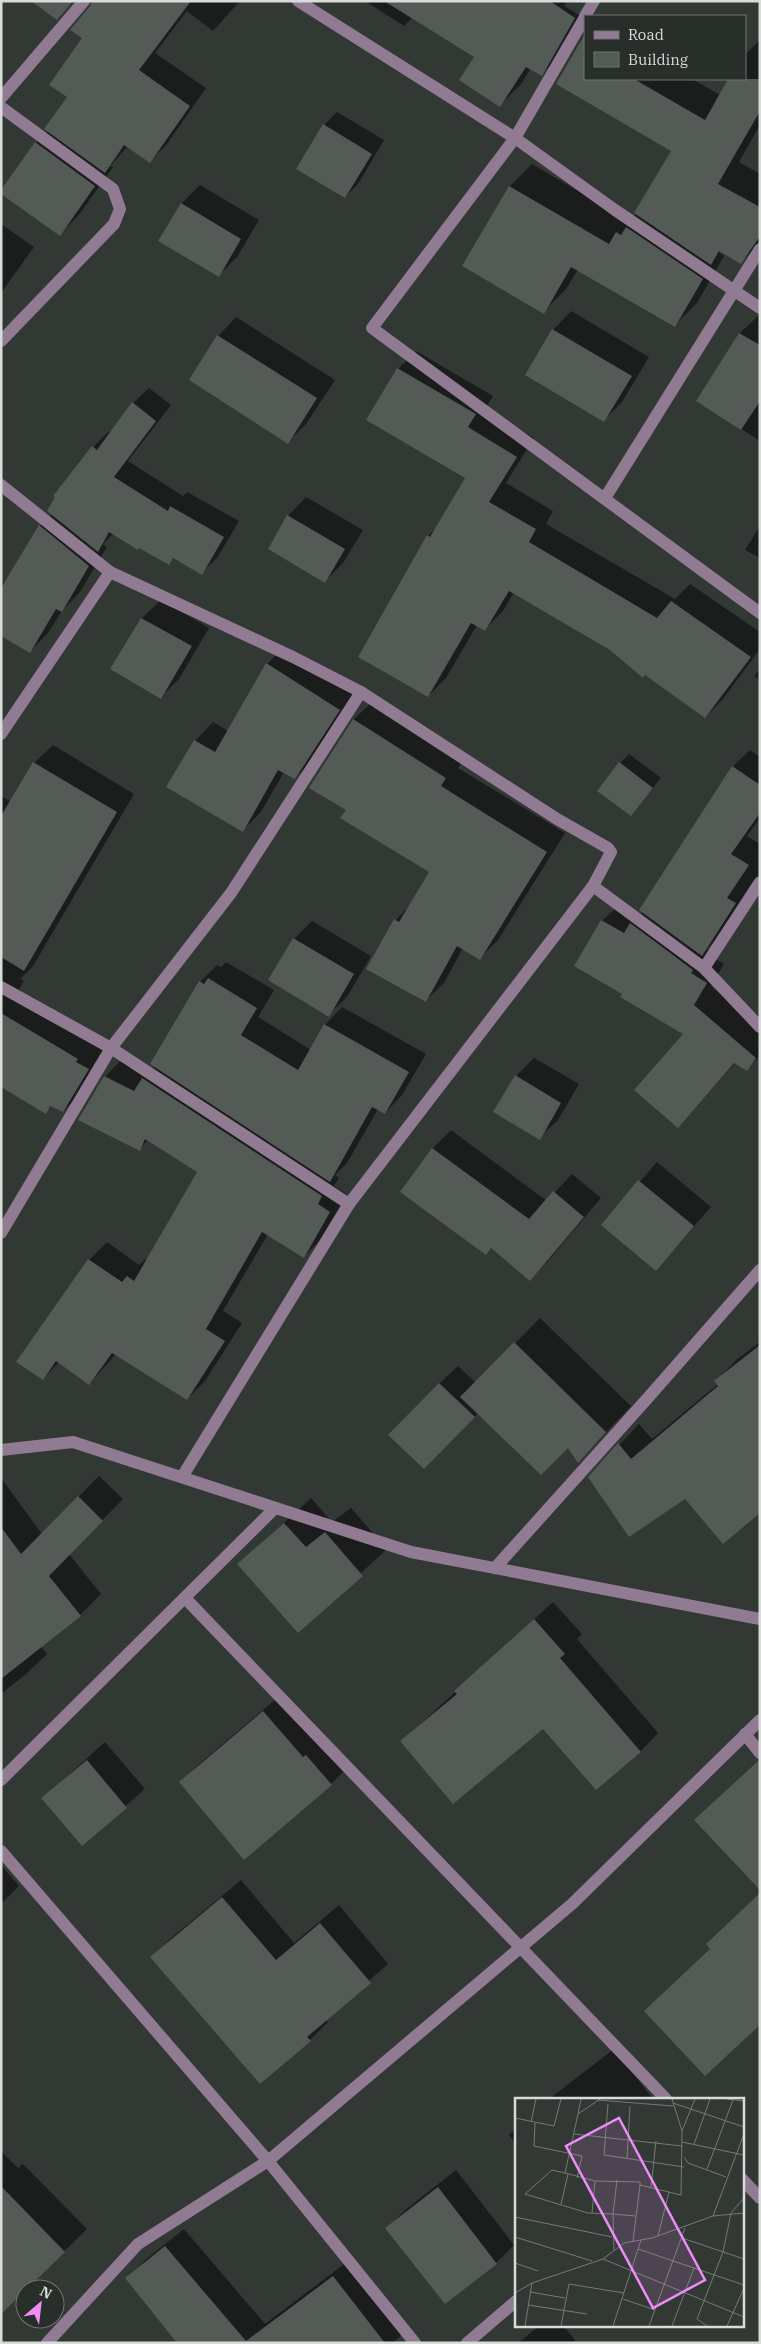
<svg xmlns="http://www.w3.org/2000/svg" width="761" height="2344" font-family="'IBM Plex Serif',serif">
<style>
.shadow{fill:#0007}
.building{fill:#545b56}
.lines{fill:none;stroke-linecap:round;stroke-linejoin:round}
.minor{stroke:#907b92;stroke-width:12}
.inset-road{fill:none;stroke:#757a76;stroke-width:1}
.view{fill:#ee8cf8;fill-opacity:0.15;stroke:#ee8cf8;stroke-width:2.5}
.inset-edge{fill:none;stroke:#d9ddda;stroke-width:2.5}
</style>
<rect width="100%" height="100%" fill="#323834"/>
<g class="shadow">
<polygon points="92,1 240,1 213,31 187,11 155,53 206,88 167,144 150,161 128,146 110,166 113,167 78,216 60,234 36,143 49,130 68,97"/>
<polygon points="365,1 567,1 564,6 583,17 563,53 541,74 531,68 521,84 500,105 476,57 413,17 404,26"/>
<polygon points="760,40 760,125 739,162 760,174 760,244 741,262 719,250 718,251 724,256 697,303 674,326 578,269 566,289 543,312 510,186 532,164 629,221 637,213 672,150 557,84 585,79 692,79 720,95 730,79 745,79 745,55"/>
<polygon points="337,112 384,140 358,184 345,197 324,125"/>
<polygon points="200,185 259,220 237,257 219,275 159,240 182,203"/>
<polygon points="1,224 34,247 1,293"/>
<polygon points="571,311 649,357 622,402 604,420 553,330"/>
<polygon points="760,314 760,441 698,401 740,333"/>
<polygon points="236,317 335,380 306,424 288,442 190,380 218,336"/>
<polygon points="416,351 493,396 485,409 534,438 506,483 553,511 546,524 675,599 690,584 760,632 760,649 723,699 705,717 610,649 514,592 503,611 485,629 477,625 446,678 428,696 428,536 438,526 467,478 398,369"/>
<polygon points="149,388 171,405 128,461 183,496 187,492 239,521 217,558 201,573 174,557 169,563 114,533 103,544 107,547 80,592 62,611 48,633 30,651 1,634 1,585 9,577 40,526 52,514 93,447 108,432 111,433 133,403"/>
<polygon points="306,497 363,530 343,563 325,581 269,549 288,516"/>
<polygon points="760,526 760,558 745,550"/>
<polygon points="161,600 209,628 179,679 161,697 112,669 142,618"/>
<polygon points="285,646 357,691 313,760 295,778 284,772 261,812 243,830 195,741 213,722 228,731 267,664"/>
<polygon points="760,669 760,680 754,676"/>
<polygon points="373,701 464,759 458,768 565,833 498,940 480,958 463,948 444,983 425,1001 368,969 396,920 410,905 430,872 347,809 311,787 354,719"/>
<polygon points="53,745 134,794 33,966 20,979 24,981 17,993 106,1050 81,1093 63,1111 52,1105 45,1112 1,1086 1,796 11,802 34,763"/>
<polygon points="750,750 760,757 760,818 747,836 760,844 760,874 718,938 707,949 710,951 708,954 724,964 711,986 760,1028 760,1056 746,1069 735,1063 678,1126 685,1033 624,993 576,965 602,921 621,903 641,914 643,912 733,766"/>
<polygon points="629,754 661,778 631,815 620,763"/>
<polygon points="312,921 371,956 347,997 328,1015 294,939"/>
<polygon points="226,962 274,990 258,1017 311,1050 325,1025 342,1007 426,1054 402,1095 385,1113 378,1109 347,1163 335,1175 339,1178 334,1186 347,1194 321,1239 304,1257 268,1234 223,1311 242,1323 205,1381 187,1399 116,1354 89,1384 59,1362 43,1379 18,1361 89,1260 107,1242 139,1265 145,1259 147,1260 198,1172 148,1140 139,1149 105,1077 122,1059 149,1072 155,1066 200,982 217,965 221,967"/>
<polygon points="534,1058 579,1084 558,1120 539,1138 516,1076"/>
<polygon points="451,1130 547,1201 572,1174 601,1198 548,1261 530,1280 492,1247 486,1253 433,1148"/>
<polygon points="657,1162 711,1207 656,1269 603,1224"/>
<polygon points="540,1318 631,1406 579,1461 568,1446 478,1413 443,1449 439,1384 458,1366 476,1383"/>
<polygon points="760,1342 760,1512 589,1477 639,1424 652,1439 718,1384 716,1381 736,1360"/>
<polygon points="99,1476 123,1499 69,1554 101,1594 80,1615 41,1646 47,1654 26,1674 1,1694 1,1478 42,1534"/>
<polygon points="311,1498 332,1522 351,1508 387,1549 298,1631 239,1564"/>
<polygon points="553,1602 582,1634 577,1639 658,1733 640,1752 543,1727 402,1741"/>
<polygon points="282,1694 349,1766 331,1784 181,1782 199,1764"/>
<polygon points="105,1742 145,1789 82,1844 43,1798"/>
<polygon points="760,1759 760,1888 695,1820"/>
<polygon points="1,1865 19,1886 1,1904"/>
<polygon points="241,1880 294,1943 339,1905 388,1964 325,2019 328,2022 310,2040 152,1957 170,1939"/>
<polygon points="614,2049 653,2099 549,2099"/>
<polygon points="516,2129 516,2144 509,2135"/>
<polygon points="1,2151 18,2168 23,2164 87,2229 12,2302 1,2292"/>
<polygon points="456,2170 514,2245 496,2263 445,2302 387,2228 405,2210"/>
<polygon points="184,2229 265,2324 352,2258 407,2329 393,2343 178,2343 127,2279 145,2260"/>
<polygon points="540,2325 563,2325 575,2340 573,2343 518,2343"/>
</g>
<g class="building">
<polygon points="31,1 73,1 57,20"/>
<polygon points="92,1 191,1 139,70 190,106 150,163 124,145 105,173 44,129 67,97 49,85 82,38 70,30 90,6"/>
<polygon points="384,1 550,1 575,18 542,76 526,67 500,107 459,80 474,57"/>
<polygon points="585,34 585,79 634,79 705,120 728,79 760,79 760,111 718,184 760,207 760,236 741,264 719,251 711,265 634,213 671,151 556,84"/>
<polygon points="323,124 372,154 345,198 296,169"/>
<polygon points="35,142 95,186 60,236 1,194 1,190"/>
<polygon points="509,186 609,244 616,232 621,235 626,227 703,279 675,327 571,267 544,314 462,266"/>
<polygon points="181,203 241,239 219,277 158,241"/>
<polygon points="552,329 632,376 604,422 525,375"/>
<polygon points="739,333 760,345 760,401 741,430 696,401"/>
<polygon points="217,335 317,398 288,444 189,380"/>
<polygon points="397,368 476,414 468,427 517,457 489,502 536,529 529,542 657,618 671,601 751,657 705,718 645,675 643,678 610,650 509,591 485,631 471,623 428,697 358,657 427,535 430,537 465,478 366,420"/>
<polygon points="132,402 156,421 114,477 168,511 170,506 224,537 202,575 173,558 169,565 139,548 138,550 109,532 98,552 47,511 55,497 53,496 92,446 97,450"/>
<polygon points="287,515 345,549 325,583 268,549"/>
<polygon points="39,525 89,566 62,612 56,609 30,653 1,636 1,588"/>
<polygon points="141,618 192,646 161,699 110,669"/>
<polygon points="266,663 340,710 295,779 278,770 243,832 166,787 194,740 215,752"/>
<polygon points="353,719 446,778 441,786 547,852 480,960 457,946 426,1002 366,969 394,919 399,922 429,872 340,818 346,810 309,788"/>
<polygon points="33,762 117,812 24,971 1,957 1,816"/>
<polygon points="619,762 653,788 631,816 597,791"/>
<polygon points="732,766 760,785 760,813 731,854 749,865 727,898 736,903 702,956 639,910"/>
<polygon points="601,920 624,933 630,923 693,970 691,973 707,983 694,1005 756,1058 747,1071 734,1063 678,1128 634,1090 683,1034 620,997 622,994 574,966"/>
<polygon points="293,938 354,974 329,1017 268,980"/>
<polygon points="208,978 257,1008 241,1035 298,1070 324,1024 409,1072 385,1114 372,1107 330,1182 150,1064 199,981 204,984"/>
<polygon points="1,1013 78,1059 76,1062 89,1069 63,1112 50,1106 46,1114 1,1087"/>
<polygon points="515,1075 561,1103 540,1140 493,1112"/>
<polygon points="104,1076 134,1091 142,1078 322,1196 318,1204 330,1212 304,1258 262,1232 206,1329 225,1341 187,1400 112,1353 89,1385 56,1361 43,1380 16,1362 88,1259 122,1282 127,1276 134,1281 197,1172 145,1139 140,1151 78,1120"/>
<polygon points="432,1148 529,1219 553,1191 584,1217 530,1281 491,1248 486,1255 400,1192"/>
<polygon points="638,1180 694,1226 656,1271 601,1225"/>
<polygon points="514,1342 606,1432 578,1463 568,1448 541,1475 460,1397"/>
<polygon points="760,1345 760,1513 723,1544 685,1499 629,1537 588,1477 618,1443 631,1459 718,1386 714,1381"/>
<polygon points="439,1383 475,1417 424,1469 388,1435"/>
<polygon points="78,1496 103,1521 49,1576 81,1616 1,1679 1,1527 21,1554"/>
<polygon points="284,1523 306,1547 325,1532 363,1576 298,1633 237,1564"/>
<polygon points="534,1619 565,1654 560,1658 641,1752 596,1790 543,1729 453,1804 400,1741 457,1694 454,1691"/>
<polygon points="263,1711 303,1757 306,1755 332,1785 244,1860 179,1782"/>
<polygon points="87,1760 127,1808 82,1846 41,1798"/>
<polygon points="758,1761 760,1761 760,1890 694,1820"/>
<polygon points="760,1893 760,2025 705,2076 644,2011 710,1949 706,1944"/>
<polygon points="222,1897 276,1960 320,1923 371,1983 307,2037 311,2041 260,2084 150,1957"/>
<polygon points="1,2186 65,2252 1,2314"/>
<polygon points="438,2187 497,2264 445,2304 385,2228"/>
<polygon points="165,2246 246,2341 333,2276 385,2343 177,2343 125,2278"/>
</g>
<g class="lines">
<g class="minor">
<polyline points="298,1 515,138 615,210 760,308"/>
<polyline points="585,16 594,1"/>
<polyline points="585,17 515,138 372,328 760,613"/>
<polyline points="1,98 84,1"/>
<polyline points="1,107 113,189 120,209 114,224 1,341"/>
<polyline points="1,485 110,572 293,657 361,692 557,819 608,848 611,852 593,886 704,968 760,1027"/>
<polyline points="605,498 760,249"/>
<polyline points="1,734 110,572"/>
<polyline points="704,968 760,882"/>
<polyline points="1,987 111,1048 1,1233"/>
<polyline points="349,1204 111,1048 231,893 361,692"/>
<polyline points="1,1450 73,1442 411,1552 760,1619"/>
<polyline points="182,1477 349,1204 593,886"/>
<polyline points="495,1568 646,1400 760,1270"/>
<polyline points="185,1598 666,2099"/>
<polyline points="745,1734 760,1753"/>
<polyline points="1,1780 275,1508"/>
<polyline points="1,1851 268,2161 415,2343"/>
<polyline points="742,2179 760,2198"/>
<polyline points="47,2343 138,2244 268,2161 572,1904 760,1720"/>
<polyline points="467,2343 516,2301"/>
</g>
</g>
<g transform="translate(515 2098)">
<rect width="229" height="229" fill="#323834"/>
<path class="inset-road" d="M85,1L63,16L50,75L37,72L10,96L73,115L98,116L99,152M212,1L229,3M83,2L158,8M158,5L229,29M93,6L89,57L169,69M63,16L66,1M0,20L39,28L46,1M16,24L21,1M20,25L19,48L67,58L62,80M167,33L180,1M59,36L167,48M167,44L229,57M179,46L195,1M169,59L173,65L211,79M112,60L115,8M192,71L218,2M50,75L80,83L125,84V87L166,97L167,33L157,1M102,82L98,116L120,118M136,89L141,43M46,106L53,76M77,115L80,83M198,118L229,36M0,119L97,139M143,138L154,94M0,139L77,163M167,140L229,161M118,143L125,87M123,151L229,187M88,161L229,219M0,165L23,173M15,194L50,200M0,195L17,185L88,161L109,145L137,140L198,118L229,115M108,201L140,212M13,207L72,216M10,228L17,185M46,228L54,186L109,195M98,228L126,142M134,228L170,130M157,228L179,170M192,228L182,221L208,154L216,115L229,100M212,228L229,190"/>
<path class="view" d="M104,20L190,182L138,210L51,48Z"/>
<rect width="229" height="229" class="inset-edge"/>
</g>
<rect width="761" height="2344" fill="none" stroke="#d9ddda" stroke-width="5"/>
<rect x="584" y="15" width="162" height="65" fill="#282e2a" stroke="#6f7470"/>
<rect x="594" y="31" width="25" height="8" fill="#907b92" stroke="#6f7470"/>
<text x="628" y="40" font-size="15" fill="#d9ddda">Road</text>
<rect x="594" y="52" width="25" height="15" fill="#545b56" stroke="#6f7470"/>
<text x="628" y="65" font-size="15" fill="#d9ddda">Building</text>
<g transform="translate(40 2304) rotate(28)"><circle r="24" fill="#282e2a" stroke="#6f7470"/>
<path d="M0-4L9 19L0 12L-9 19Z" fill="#ee8cf8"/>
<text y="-8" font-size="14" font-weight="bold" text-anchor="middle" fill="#d9ddda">N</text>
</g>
</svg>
